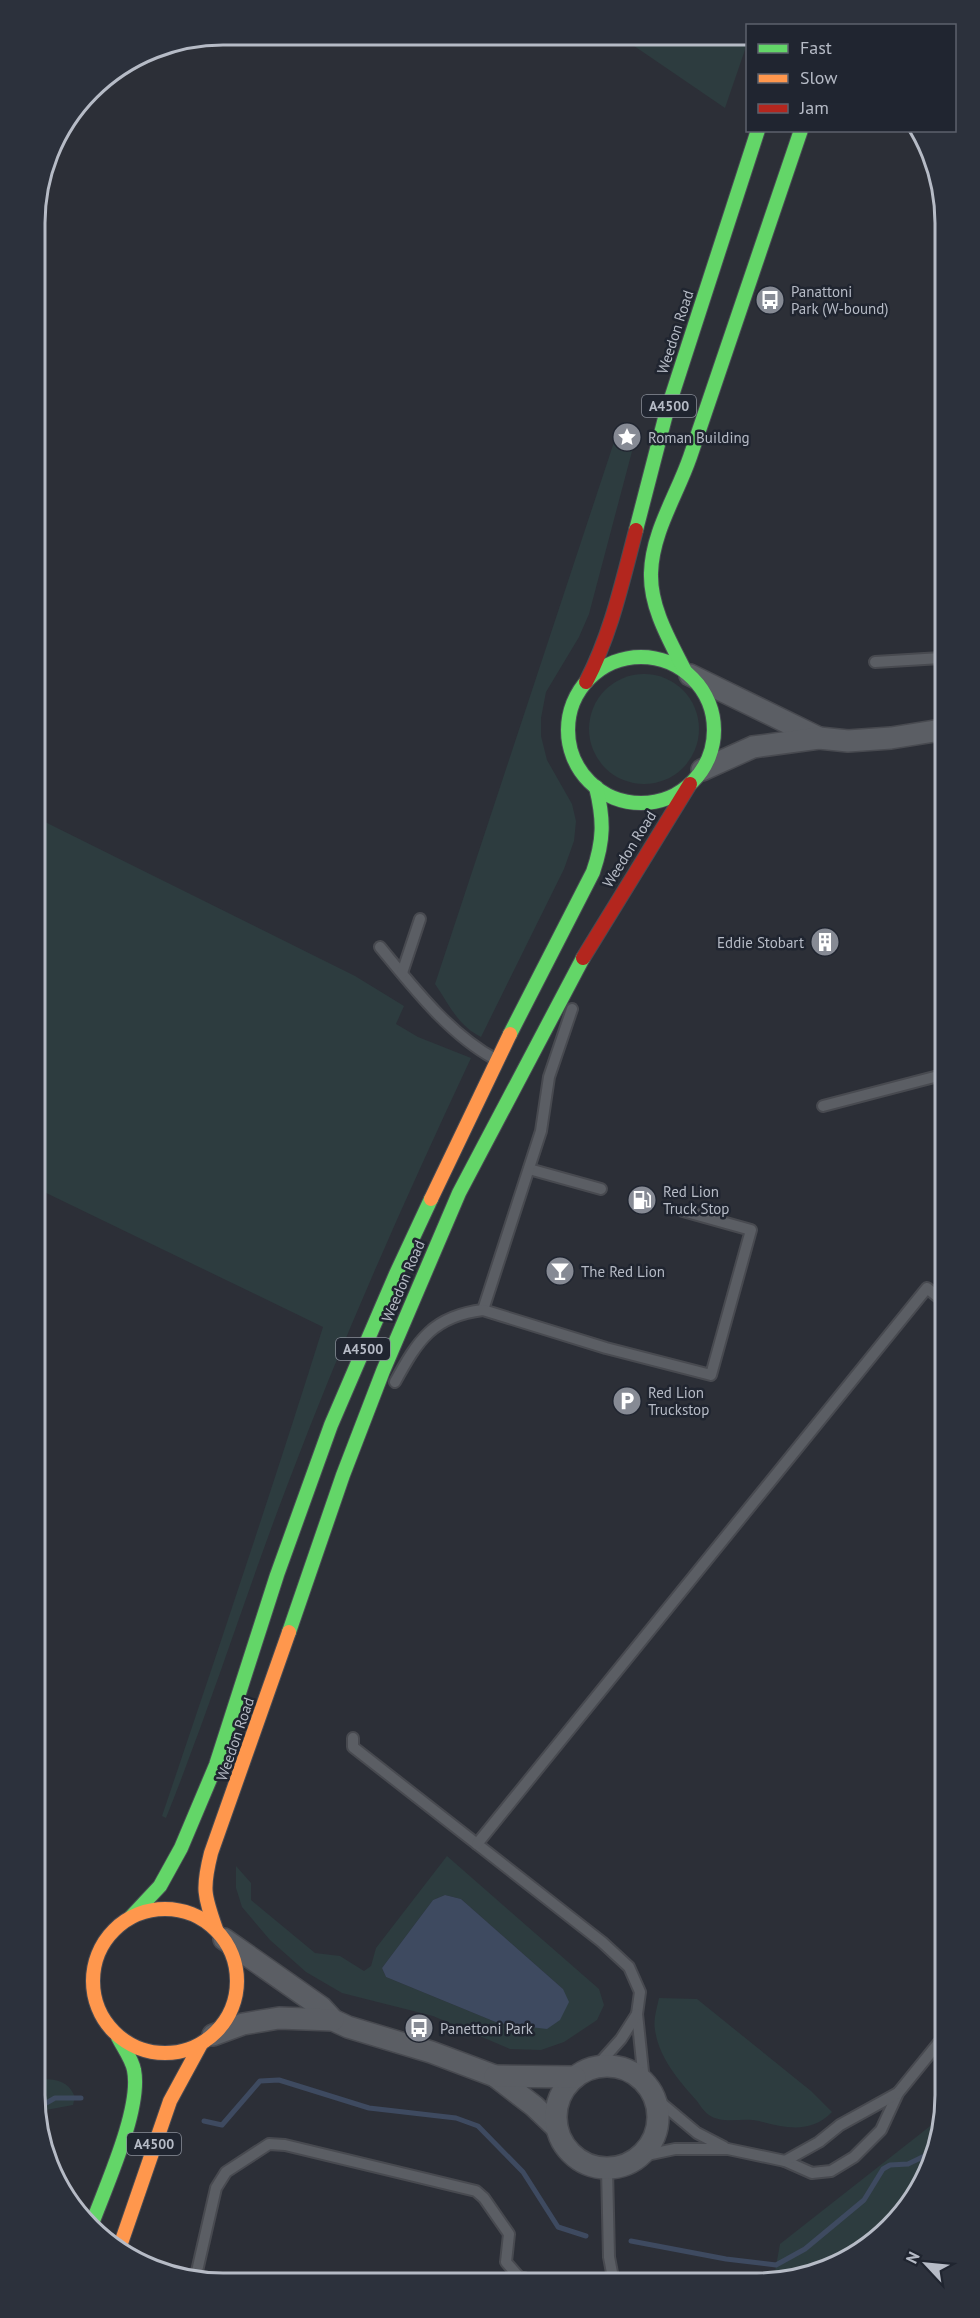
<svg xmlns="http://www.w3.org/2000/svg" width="980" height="2318" font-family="'PT Sans',sans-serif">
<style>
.green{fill:#2d3c3f;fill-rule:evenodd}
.water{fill:#3e4a60}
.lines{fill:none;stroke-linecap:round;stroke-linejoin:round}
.stream{stroke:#3e4a60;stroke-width:5}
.lane-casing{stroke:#484a50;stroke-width:14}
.street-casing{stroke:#484a50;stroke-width:24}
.fast-casing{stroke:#484b53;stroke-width:16}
.slow-casing{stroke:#484b53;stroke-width:16}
.jam-casing{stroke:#484b53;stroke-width:16}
.lane{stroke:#5b5e64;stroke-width:10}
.street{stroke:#5b5e64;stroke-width:21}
.fast{stroke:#63d668;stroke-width:14}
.slow{stroke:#ff974d;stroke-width:14}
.jam{stroke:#b3261e;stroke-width:14}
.labels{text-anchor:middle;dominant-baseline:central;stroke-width:5;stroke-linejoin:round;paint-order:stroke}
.shield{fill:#202530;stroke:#898e99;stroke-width:1.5}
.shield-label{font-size:14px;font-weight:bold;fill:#b6bbc6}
.poi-label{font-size:15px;fill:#b6bbc6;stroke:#202530;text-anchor:start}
.street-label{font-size:15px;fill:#b6bbc6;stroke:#202530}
.rim{fill:none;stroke:#b6bbc6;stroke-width:3}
</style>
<rect width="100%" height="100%" fill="#2c2f37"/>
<g class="green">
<polygon points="621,37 747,38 748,41 725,108"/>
<path d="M615,439L635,440L589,614L579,637L546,692L541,718V736L547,760L572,804L576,821L574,841L564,869L481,1037C457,1025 449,1004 435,984Z"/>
<circle cx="644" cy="729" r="55"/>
<path d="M37,818L355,976L404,1006L396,1024L418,1037L471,1058C405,1199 342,1340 287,1486C245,1596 210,1708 166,1818L162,1816C217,1653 272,1490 323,1327L38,1189Z"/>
<path d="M447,1856L599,1989L604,2005L597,2020L564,2042L541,2050L510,2049L433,2016L342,1993L306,1972L270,1940L242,1907L236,1888V1866L251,1883V1900L315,1953L340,1956L364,1971L371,1966L376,1948ZM445,1895L461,1899L563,1989L498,2023L386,1977L382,1968L433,1900Z"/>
<path d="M659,1998L697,1999L811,2091L832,2112C811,2134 785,2128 759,2121C742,2117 724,2125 709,2115C704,2112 700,2105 697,2101C679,2081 659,2058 655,2030C653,2020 657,2008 659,1998Z"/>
<path d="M45,2079C61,2080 69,2083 75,2097L73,2105L46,2110L41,2115V2084Z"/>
<polygon points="943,2116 931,2167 899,2219 861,2252 805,2277 774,2277 780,2244"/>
</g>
<polygon class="water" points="445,1895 461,1899 563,1989 569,2002 560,2020 547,2029 498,2023 386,1977 382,1968 433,1900"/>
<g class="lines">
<g class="stream">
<polyline points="41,2106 55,2098 81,2098"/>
<polyline points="204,2121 222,2125 260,2081 279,2080 369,2108 456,2118 478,2126 523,2172 558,2227 586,2236"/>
<polyline points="631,2241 726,2259 776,2265 805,2249 864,2200 883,2169 890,2165 908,2164 935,2151"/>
</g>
<g class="lane-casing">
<g id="lane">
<polyline points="875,662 941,658"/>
<path d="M380,947C413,987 449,1034 495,1059"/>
<polyline points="402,973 420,919"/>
<polyline points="823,1106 942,1075"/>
<polyline points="529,1169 601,1189"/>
<polyline points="943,1266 941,1269 943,1270"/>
<polyline points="483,1310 541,1131 549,1077 572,1009"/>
<path d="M395,1382C418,1340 433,1316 483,1310L606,1348L711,1375L751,1230L683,1211"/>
<polyline points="353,1738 353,1747 602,1942 629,1967 640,1992 637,2014 644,2081"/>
<polyline points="477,1844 927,1288 943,1301"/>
<polyline points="596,2067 621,2039 637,2014"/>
<polyline points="654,2097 697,2133 724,2147"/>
<polyline points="642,2156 675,2149 728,2149 785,2161 812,2173 831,2171 854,2157 881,2130 898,2093 945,2035"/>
<polyline points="785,2161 819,2142 840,2125 898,2093"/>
<polyline points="607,2169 609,2257 613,2278"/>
<polyline points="195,2280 216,2188 226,2172 269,2144 285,2145 476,2191 484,2198 509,2234 506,2262 520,2278 524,2278"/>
</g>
</g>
<g class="street-casing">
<g id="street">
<polyline points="690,675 819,738"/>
<polyline points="702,770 753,747 819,738 848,741 891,738 941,730"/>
<polyline points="224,1939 321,2007 333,2020 348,2027 431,2052 495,2076 534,2106 557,2128"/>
<polyline points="213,2035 243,2024 279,2018 333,2020"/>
<circle cx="607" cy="2117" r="51"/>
<polyline points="495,2076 575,2077"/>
</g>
</g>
<g class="fast-casing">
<g id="fast">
<polyline points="636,530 666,414 758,130"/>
<circle cx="641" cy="730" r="73"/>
<path d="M685,671C670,641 650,608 651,573C652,532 677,495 690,457C727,348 764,239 801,130"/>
<path d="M510,1034L593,872C604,840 604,820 596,787"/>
<polyline points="289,1632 343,1475 383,1371 459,1193 583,958"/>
<polyline points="131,1917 160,1886 181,1848 216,1765 277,1575 331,1425 396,1274 431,1199"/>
<path d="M90,2229C104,2190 142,2109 134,2070C132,2059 123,2047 118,2037"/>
</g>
</g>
<g class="slow-casing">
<g id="slow">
<polyline points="431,1199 510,1034"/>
<circle cx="165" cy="1981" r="72"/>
<path d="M216,1929C204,1895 202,1889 211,1853L289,1632"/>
<polyline points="119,2249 170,2101 201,2044"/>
</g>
</g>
<g class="jam-casing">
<g id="jam">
<path d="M586,682C611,634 622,583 636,530"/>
<polyline points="583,958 690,784"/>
</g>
</g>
<use href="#lane" class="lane"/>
<use href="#street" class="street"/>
<use href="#fast" class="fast"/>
<use href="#slow" class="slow"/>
<use href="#jam" class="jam"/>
</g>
<defs>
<g id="bus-disc" transform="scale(1.5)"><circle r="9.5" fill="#868a94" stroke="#202530"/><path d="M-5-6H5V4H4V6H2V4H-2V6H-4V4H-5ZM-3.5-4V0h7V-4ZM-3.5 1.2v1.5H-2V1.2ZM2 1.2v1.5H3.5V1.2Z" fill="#fff"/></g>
<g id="sight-disc" transform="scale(1.5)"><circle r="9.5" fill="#868a94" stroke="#202530"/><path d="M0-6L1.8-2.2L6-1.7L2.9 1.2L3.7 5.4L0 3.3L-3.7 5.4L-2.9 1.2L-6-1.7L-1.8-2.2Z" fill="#fff"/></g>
<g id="building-disc" transform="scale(1.5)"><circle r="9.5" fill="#868a94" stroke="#202530"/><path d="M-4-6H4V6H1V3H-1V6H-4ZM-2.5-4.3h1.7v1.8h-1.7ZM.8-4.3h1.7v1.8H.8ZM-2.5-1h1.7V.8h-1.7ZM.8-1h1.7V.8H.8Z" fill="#fff"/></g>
<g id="fuel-disc" transform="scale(1.5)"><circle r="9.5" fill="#868a94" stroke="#202530"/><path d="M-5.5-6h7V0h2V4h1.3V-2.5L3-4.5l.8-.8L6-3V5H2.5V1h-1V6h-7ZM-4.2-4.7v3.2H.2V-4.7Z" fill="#fff"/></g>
<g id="bar-disc" transform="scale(1.5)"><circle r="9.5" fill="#868a94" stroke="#202530"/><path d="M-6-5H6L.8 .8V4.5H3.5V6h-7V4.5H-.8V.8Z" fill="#fff"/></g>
<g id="parking-disc" transform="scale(1.5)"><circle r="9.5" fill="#868a94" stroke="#202530"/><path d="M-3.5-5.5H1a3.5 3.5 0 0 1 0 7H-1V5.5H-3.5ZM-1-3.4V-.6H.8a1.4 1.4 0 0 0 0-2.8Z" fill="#fff"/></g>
</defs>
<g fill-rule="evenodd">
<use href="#bus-disc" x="770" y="300"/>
<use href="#sight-disc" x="627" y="437"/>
<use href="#building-disc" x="825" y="942"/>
<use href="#fuel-disc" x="642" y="1200"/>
<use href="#bar-disc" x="560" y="1271"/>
<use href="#parking-disc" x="627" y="1401"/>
<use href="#bus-disc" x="419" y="2028"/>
</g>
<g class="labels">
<g class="shield">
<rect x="642" y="395" width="54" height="22" rx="4.5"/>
<rect x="336" y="1338" width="54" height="22" rx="4.5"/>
<rect x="127" y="2133" width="54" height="22" rx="4.5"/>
</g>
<g class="shield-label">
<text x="669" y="406">A4500</text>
<text x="363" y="1349">A4500</text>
<text x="154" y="2144">A4500</text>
</g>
<g class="poi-label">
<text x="791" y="291">Panattoni<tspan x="791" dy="17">Park (W-bound)</tspan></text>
<text x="648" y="437">Roman Building</text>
<text x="804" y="942" text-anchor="end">Eddie Stobart</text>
<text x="663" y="1191">Red Lion<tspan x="663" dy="17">Truck Stop</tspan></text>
<text x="581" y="1271">The Red Lion</text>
<text x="648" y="1392">Red Lion<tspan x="648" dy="17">Truckstop</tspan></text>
<text x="440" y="2028">Panettoni Park</text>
</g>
<g class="street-label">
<text transform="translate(675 332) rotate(-72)">Weedon Road</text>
<text transform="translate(629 849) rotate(-58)">Weedon Road</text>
<text transform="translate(403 1281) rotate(-67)">Weedon Road</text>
<text transform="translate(235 1739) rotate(-71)">Weedon Road</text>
</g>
</g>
<path d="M0 0H980V2318H0ZM223 45H757A178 178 0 0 1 935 223V2095A178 178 0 0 1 757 2273H223A178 178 0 0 1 45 2095V223A178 178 0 0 1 223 45Z" fill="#2c313c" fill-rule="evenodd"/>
<path class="rim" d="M223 45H757A178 178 0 0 1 935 223V2095A178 178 0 0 1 757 2273H223A178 178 0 0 1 45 2095V223A178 178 0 0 1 223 45Z"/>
<rect x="746" y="24" width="210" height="108" fill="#202530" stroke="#5c616c" stroke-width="1.5"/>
<rect x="758" y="44" width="30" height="9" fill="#63d668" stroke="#5c616c" stroke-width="1.5"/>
<text x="800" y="54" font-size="18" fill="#b6bbc6">Fast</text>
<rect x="758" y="74" width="30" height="9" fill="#ff974d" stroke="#5c616c" stroke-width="1.5"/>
<text x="800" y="84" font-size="18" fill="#b6bbc6">Slow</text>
<rect x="758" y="104" width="30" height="9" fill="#b3261e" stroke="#5c616c" stroke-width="1.5"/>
<text x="800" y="114" font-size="18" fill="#b6bbc6">Jam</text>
<g transform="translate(926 2264) rotate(296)" stroke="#202530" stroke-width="4.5" paint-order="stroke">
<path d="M0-4.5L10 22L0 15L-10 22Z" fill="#b6bbc6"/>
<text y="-9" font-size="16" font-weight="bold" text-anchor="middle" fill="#b6bbc6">N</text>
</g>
</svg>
